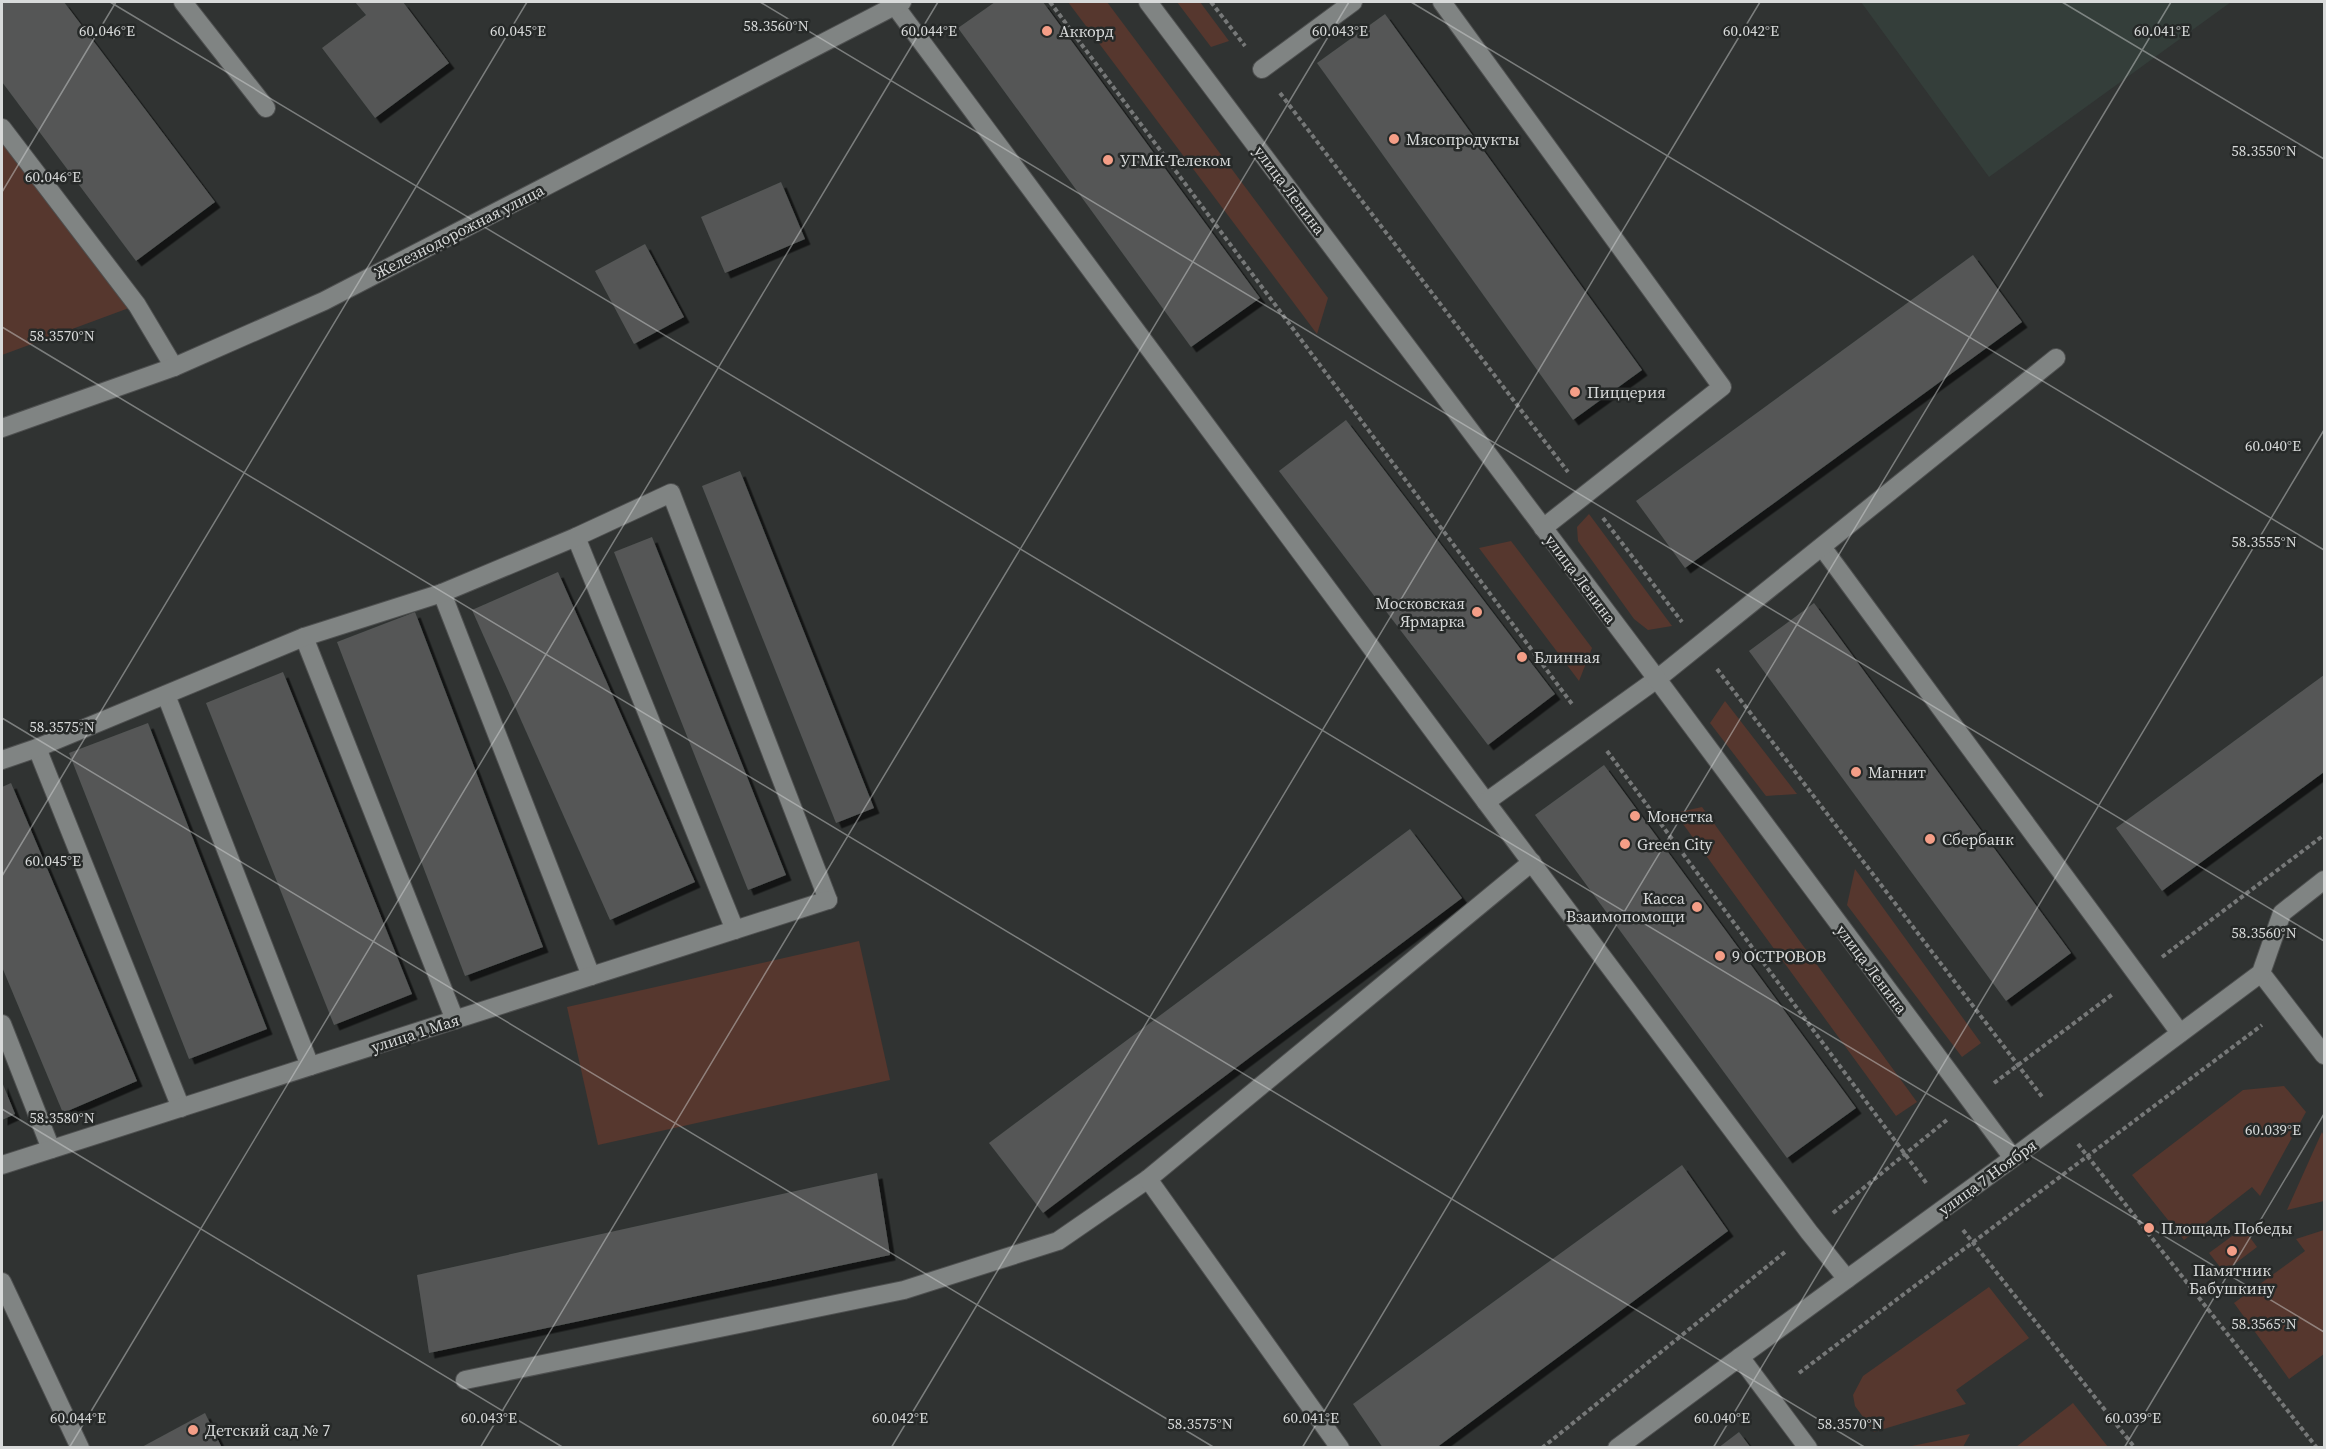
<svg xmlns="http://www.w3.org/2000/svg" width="2326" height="1449" font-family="'Source Serif 4',serif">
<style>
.built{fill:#343e3a}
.green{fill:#56372e}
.building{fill:#545756;filter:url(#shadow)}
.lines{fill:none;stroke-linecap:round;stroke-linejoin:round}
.lane-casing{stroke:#4e5050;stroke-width:20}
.street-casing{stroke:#4e5050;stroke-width:20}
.secondary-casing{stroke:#4e5050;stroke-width:20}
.path{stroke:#767878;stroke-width:4;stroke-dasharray:4.5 3;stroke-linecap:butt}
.lane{stroke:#808483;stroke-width:18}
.street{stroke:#808483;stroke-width:18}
.secondary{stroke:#808483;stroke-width:18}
.ticks{fill:none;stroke:#d8dada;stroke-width:1.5;stroke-opacity:0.45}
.poi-dot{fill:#f49e87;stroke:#262928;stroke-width:2}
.labels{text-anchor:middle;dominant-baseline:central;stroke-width:5;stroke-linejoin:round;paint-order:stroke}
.poi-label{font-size:16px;fill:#d8dada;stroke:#262928;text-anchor:start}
.street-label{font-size:16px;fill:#d8dada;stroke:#262928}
.ticks-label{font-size:15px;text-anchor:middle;fill:#d8dada;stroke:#262928;stroke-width:5;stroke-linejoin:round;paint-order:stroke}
</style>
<defs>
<filter id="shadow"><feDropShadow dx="5.5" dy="5.5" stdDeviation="0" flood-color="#0009"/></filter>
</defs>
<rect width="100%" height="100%" fill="#303332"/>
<polygon class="built" points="1861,2 2231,2 1989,177"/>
<g class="green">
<polygon points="1068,2 1107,2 1328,298 1317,334"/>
<polygon points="1177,2 1200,2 1229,41 1211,47"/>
<polygon points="2,128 137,305 2,355"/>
<polygon points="1589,514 1672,626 1648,630 1634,619 1578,541 1577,527"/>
<polygon points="1511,541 1592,648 1579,681 1479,548"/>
<polygon points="1725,701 1797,794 1766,796 1710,723"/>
<polygon points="1702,807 1917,1102 1896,1116 1675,813"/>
<polygon points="1855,869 1981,1043 1962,1057 1847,905"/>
<polygon points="859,941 890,1080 598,1145 567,1007"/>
<polygon points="2284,1086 2306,1112 2260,1196 2252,1187 2184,1240 2132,1175 2243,1090"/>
<polygon points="2322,1132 2324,1136 2324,1201 2287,1210"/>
<polygon points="2243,1228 2257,1247 2224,1272 2209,1253"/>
<polygon points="2324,1230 2324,1354 2289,1379 2234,1303 2305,1251 2296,1239"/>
<polygon points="1989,1287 2029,1338 1956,1390 1966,1404 1874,1432 1855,1406 1853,1395 1863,1376"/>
<polygon points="2073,1403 2108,1447 2016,1447"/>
<polygon points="1970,1434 1963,1447 1907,1447"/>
</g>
<g class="building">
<polygon points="2,2 64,2 215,202 136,261 2,82"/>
<polygon points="355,2 403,2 449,63 375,118 322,48 366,15"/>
<polygon points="995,2 1043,2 1260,298 1191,347 958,28"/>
<polygon points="1385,14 1642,370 1573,420 1317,63"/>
<polygon points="781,182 805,239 725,273 701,217"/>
<polygon points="645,244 684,317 634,344 595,271"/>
<polygon points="1973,255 2022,322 1685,568 1636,501"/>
<polygon points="1346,420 1555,694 1488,745 1279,471"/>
<polygon points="740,471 874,808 836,823 702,486"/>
<polygon points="652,537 786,875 748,890 614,552"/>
<polygon points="558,572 695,882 610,920 472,610"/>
<polygon points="1814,603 2071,953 2006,1001 1749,651"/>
<polygon points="415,612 543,947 465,976 337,642"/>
<polygon points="283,672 412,994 334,1025 206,703"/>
<polygon points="2324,675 2324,772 2162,891 2116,828"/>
<polygon points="148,723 267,1029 189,1059 69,753"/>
<polygon points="1604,765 1856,1108 1787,1158 1535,815"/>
<polygon points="11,783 137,1081 63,1113 2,967 2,787"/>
<polygon points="1410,829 1462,898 1043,1213 989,1143"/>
<polygon points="2,1082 15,1114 2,1120"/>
<polygon points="1682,1165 1728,1231 1436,1448 1383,1448 1353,1404"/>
<polygon points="877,1173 890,1255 429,1353 417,1275"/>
<polygon points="205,1413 222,1448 140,1448"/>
<polygon points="1739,1432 1751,1448 1718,1448"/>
</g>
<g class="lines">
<g class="lane-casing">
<g id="lane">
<polyline points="183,2 266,108"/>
<polyline points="892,2 1486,802 1809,1232 1847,1279"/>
<polyline points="1442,2 1722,387 1543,528"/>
<polyline points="1262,69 1353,2"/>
<polyline points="2,128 137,305 174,367"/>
<polyline points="576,537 735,930"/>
<polyline points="1822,547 2180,1033"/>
<polyline points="442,593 591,976"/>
<polyline points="304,637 455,1020"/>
<polyline points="166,695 310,1066"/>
<polyline points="37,748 181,1108"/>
<polyline points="2,760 37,748 304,637 442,593 576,537 671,493 828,900"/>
<polyline points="1486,802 1657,679 2056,358"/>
<polyline points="2,1024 51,1149"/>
<polyline points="465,1380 904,1290 1058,1241 1148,1179"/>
<polyline points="1340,1448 1148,1179 1532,862"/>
</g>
</g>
<g class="street-casing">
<g id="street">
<polyline points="2,428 174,367 324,301 902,2"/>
<polyline points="2,1165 828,900"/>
<polyline points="2,1282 80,1448"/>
<polyline points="1617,1448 1740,1357"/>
</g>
</g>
<g class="secondary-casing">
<g id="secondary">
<polyline points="1148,2 1657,679 2013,1158"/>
<polyline points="2261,973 2324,1055"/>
<polyline points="1808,1448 1740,1357 2013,1158 2261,973 2282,913 2324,880"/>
</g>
</g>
<g class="path">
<polyline points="1050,2 1572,704"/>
<polyline points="1211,2 1245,46"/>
<polyline points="1280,93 1568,472"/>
<polyline points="1603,518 1682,622"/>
<polyline points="1717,669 2043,1098"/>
<polyline points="1607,751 1927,1184"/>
<polyline points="2162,957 2324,835"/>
<polyline points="1994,1083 2113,994"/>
<polyline points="2078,1144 2317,1448"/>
<polyline points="1833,1213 1948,1119"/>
<polyline points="1963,1230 2135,1448"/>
<polyline points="1799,1373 2262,1025"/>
<polyline points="1542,1448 1785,1252"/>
</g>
<use href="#lane" class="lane"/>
<use href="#street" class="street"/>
<use href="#secondary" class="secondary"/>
</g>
<path class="ticks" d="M110,2L2324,1332M760,2L2324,941M1411,2L2324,550M2062,2L2324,159M2,192L116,2M2,327L1866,1448M2,718L1215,1448M2,876L527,2M2,1109L564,1448M69,1448L938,2M480,1448L1349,2M891,1448L1760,2M1302,1448L2171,2M1713,1448L2324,430M2124,1448L2324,1114"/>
<g class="poi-dot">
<circle cx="1047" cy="31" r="6"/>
<circle cx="1394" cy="139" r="6"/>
<circle cx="1108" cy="160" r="6"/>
<circle cx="1575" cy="392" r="6"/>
<circle cx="1477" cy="612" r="6"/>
<circle cx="1522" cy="657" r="6"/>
<circle cx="1856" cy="772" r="6"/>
<circle cx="1635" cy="816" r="6"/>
<circle cx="1930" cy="839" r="6"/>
<circle cx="1625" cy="844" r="6"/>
<circle cx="1697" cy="907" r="6"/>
<circle cx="1720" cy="956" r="6"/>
<circle cx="2149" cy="1228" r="6"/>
<circle cx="2232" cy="1251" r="6"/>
<circle cx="193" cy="1430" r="6"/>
</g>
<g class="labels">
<g class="poi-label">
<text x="1059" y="31">Аккорд</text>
<text x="1406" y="139">Мясопродукты</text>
<text x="1120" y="160">УГМК-Телеком</text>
<text x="1587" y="392">Пиццерия</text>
<text x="1465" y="603" text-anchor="end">Московская<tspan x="1465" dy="18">Ярмарка</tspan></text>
<text x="1534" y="657">Блинная</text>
<text x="1868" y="772">Магнит</text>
<text x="1647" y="816">Монетка</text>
<text x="1942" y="839">Сбербанк</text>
<text x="1637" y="844">Green City</text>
<text x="1685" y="898" text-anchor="end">Касса<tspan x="1685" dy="18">Взаимопомощи</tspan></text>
<text x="1732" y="956">9 ОСТРОВОВ</text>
<text x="2161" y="1228">Площадь Победы</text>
<text x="2232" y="1270" text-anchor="middle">Памятник<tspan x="2232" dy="18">Бабушкину</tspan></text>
<text x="205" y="1430">Детский сад № 7</text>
</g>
<g class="street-label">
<text transform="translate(1290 190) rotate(53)">улица Ленина</text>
<text transform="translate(459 231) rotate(-27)">Железнодорожная улица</text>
<text transform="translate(1581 579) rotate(53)">улица Ленина</text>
<text transform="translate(1872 969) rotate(53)">улица Ленина</text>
<text transform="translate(415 1033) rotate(-18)">улица 1 Мая</text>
<text transform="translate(1987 1177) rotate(-36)">улица 7 Ноября</text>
</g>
</g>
<g class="ticks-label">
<text x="776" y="31">58.3560°N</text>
<text x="107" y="36">60.046°E</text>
<text x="518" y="36">60.045°E</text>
<text x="929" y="36">60.044°E</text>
<text x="1340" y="36">60.043°E</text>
<text x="1751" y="36">60.042°E</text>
<text x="2162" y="36">60.041°E</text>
<text x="2264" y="156">58.3550°N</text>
<text x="53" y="182">60.046°E</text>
<text x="62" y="341">58.3570°N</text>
<text x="2273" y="451">60.040°E</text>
<text x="2264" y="547">58.3555°N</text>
<text x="62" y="732">58.3575°N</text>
<text x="53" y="866">60.045°E</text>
<text x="2264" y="938">58.3560°N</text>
<text x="62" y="1123">58.3580°N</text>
<text x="2273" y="1135">60.039°E</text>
<text x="2264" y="1329">58.3565°N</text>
<text x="78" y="1423">60.044°E</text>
<text x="489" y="1423">60.043°E</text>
<text x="900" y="1423">60.042°E</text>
<text x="1311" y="1423">60.041°E</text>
<text x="1722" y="1423">60.040°E</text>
<text x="2133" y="1423">60.039°E</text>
<text x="1200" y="1429">58.3575°N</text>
<text x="1850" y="1429">58.3570°N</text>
</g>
<rect width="2326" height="1449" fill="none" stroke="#d8dada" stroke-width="6"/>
</svg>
